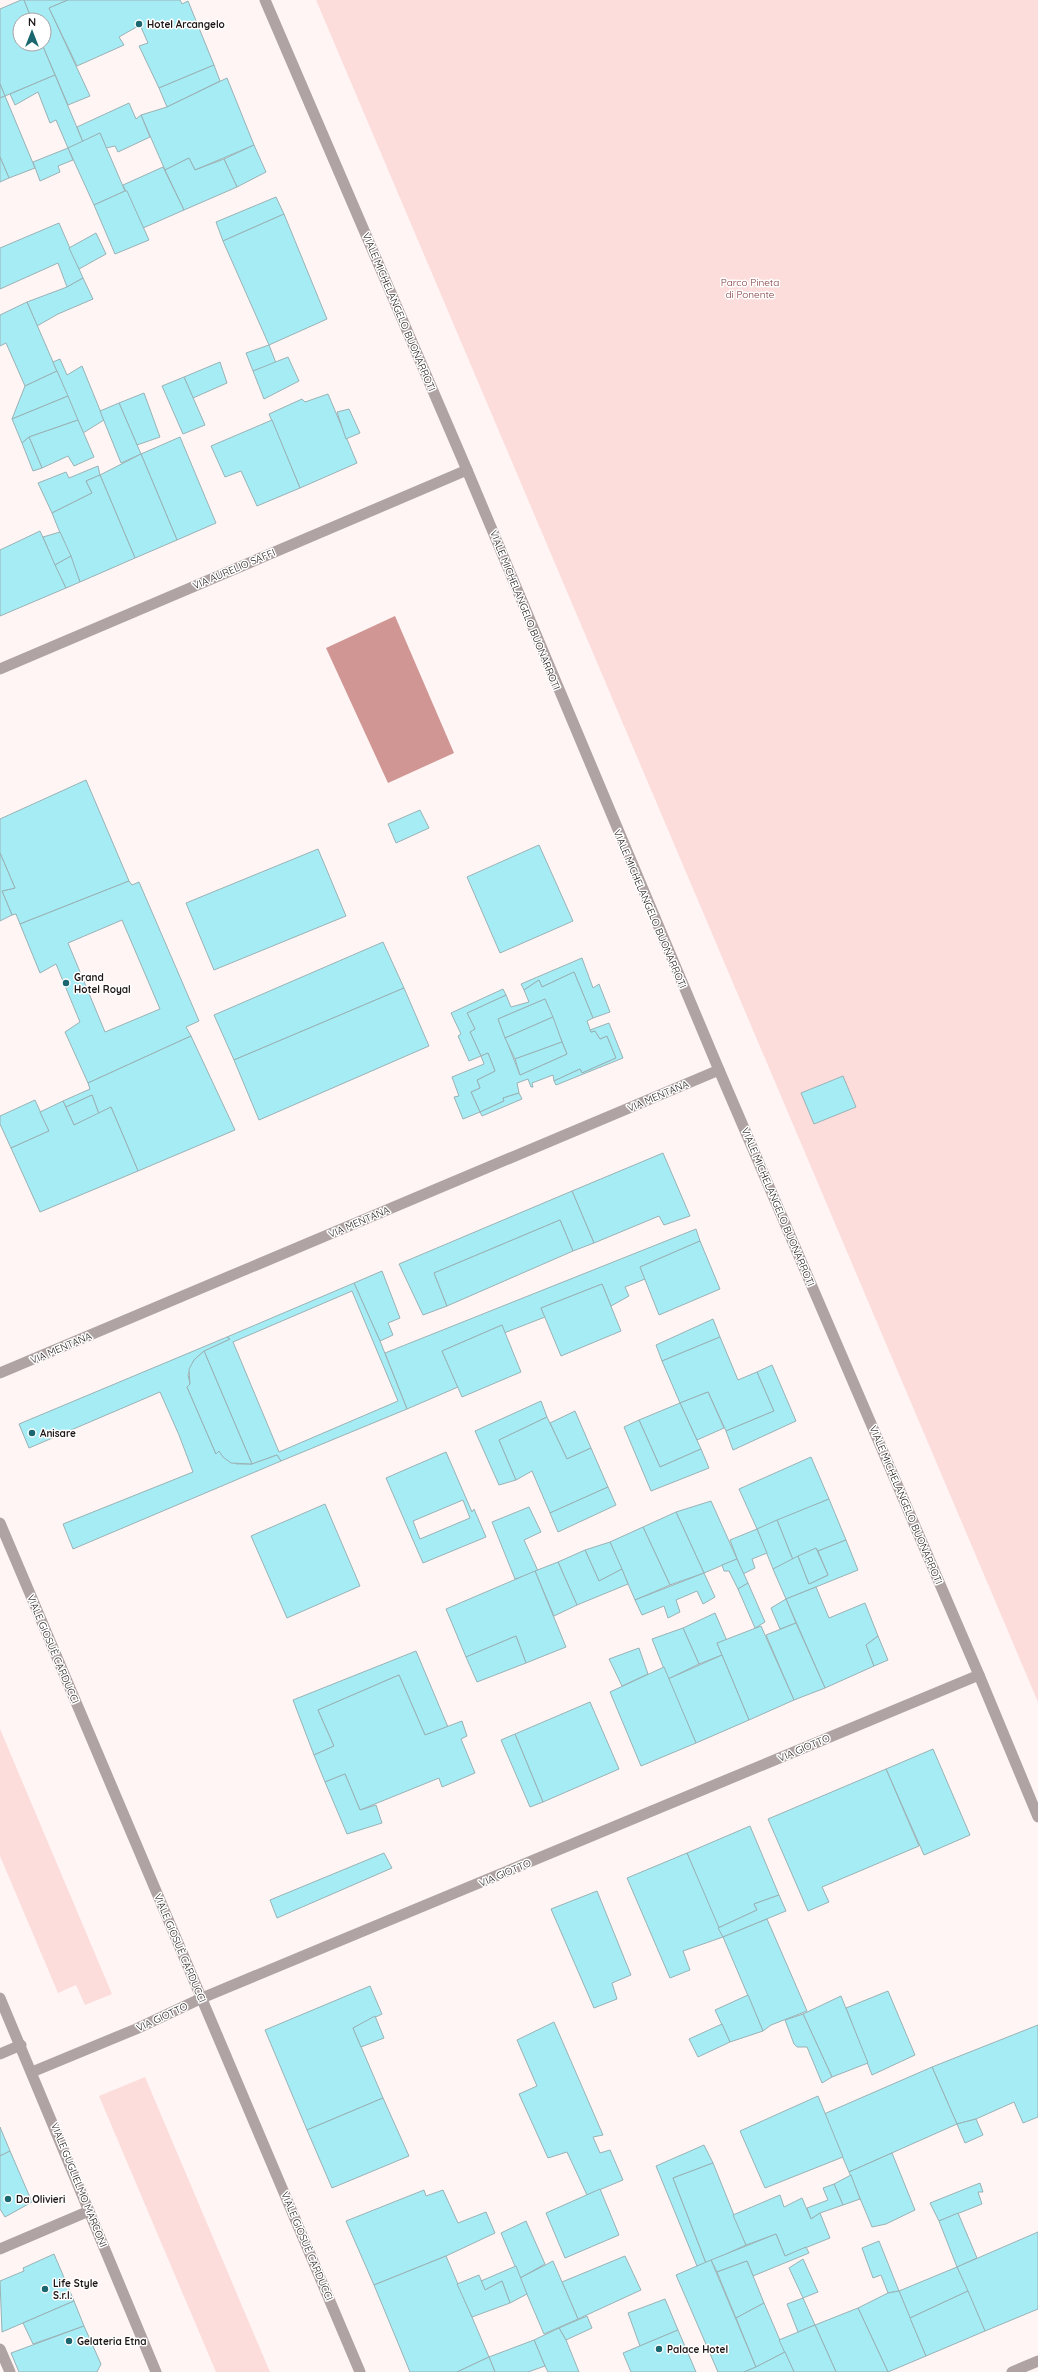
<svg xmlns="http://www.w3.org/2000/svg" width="1038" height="2372" font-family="Quicksand,sans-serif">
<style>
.green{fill:#fcdddc}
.water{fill:#d09694}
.building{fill:#a6ecf5;stroke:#99b2b5;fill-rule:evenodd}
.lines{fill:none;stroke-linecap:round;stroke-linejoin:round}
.pedestrian{stroke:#afa4a3;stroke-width:11}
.minor{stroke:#afa4a3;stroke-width:11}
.tertiary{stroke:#afa4a3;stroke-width:11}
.poi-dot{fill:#1a676f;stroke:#fff;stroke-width:1.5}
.labels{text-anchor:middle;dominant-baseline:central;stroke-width:3;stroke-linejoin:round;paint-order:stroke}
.poi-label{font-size:10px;font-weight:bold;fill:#1f1717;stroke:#fff;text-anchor:start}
.park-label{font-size:10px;fill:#7f3638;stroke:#fff}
.street-label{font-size:10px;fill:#1f1717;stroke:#fff}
</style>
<rect width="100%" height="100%" fill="#fff5f4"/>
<g class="green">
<polygon points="316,0 1038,0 1038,1702"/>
<polygon points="0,1729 112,1994 85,2005 76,1985 58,1993 0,1856"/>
<polygon points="145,2077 270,2372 216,2372 99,2096"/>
</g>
<polygon class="water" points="395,616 454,753 388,783 326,648"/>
<g class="building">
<polygon points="21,0 24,0 32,20 20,20 20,44 42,44 55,75 5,96 0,84 0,9"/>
<polygon points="24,0 68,0 49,8 90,96 68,105 42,44 44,44 44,20 32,20"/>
<polygon points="68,0 180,0 182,4 188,1 214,65 159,88 139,46 148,43 140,25 119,37 124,45 77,66 49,8"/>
<polygon points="214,65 220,81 167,107 159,88"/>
<polygon points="55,75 83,142 68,148 56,120 50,123 38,92 15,105 10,94"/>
<polygon points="227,78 254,145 195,170 189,158 165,170 141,115 167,107"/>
<polygon points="0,84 5,96 0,98"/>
<polygon points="5,96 35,168 9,178 0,157 0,98"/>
<polygon points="129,103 136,119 141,115 150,137 118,152 115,146 106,148 100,133 83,142 77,127"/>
<polygon points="100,133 125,191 94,205 68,148"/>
<polygon points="254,145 266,172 237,187 224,159"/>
<polygon points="68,148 73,160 58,166 60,172 40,181 33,162"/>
<polygon points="0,157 9,178 0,182"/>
<polygon points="189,158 195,170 224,159 237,187 184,210 165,170"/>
<polygon points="163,167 184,210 143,228 123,185"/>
<polygon points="125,191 127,191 149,240 115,254 94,205"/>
<polygon points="276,197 284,214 223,241 216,222"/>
<polygon points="284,214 327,319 269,345 223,241"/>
<polygon points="59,223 83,278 67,287 58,263 0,289 0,248"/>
<polygon points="96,233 106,254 79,269 69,248"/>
<polygon points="83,278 93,299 58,314 37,326 27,302 67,287"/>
<polygon points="27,302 57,371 25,386 6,343 0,346 0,315"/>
<polygon points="269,345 276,363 253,371 246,353"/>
<polygon points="288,357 299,381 264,399 253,371"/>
<polygon points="60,359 67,375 82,366 104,420 83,433 53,362"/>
<polygon points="220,362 227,383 193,398 184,377"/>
<polygon points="57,371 68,396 12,419 25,386"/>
<polygon points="184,377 205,425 183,434 162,386"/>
<polygon points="144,393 160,437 137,445 119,403"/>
<polygon points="328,394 357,463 300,488 269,414 302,399 305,402"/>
<polygon points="68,396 78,420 29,437 22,443 12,419"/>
<polygon points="119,403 141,454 121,463 100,411"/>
<polygon points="349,409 360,433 346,439 337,412"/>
<polygon points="78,420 94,457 74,466 68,456 42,468 29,437"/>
<polygon points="272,420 300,488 257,506 241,471 225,477 211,446"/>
<polygon points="29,437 42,468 33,471 22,443"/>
<polygon points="180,437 216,523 177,540 141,454"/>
<polygon points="141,454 177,540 135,558 100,475"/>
<polygon points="98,466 100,475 86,481 92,493 52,513 38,483 66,472 69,478"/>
<polygon points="100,475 135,558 80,582 52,513 92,493 86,481"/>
<polygon points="40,531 66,588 0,616 0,550"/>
<polygon points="60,532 71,556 55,565 43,537"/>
<polygon points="71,556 80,582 66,588 55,565"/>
<polygon points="86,780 129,881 20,924 16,914 12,915 2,891 15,888 0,853 0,819"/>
<polygon points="420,810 429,828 396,843 388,824"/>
<polygon points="539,845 573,921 500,953 467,877"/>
<polygon points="318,849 346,916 214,970 186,903"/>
<polygon points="0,853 15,888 2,891 12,915 0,921"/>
<path d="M129,881L132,885L139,882L199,1021L186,1027L191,1036L88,1083L65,1032L80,1022L56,964L40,973L20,924ZM122,920L160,1009L105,1032L68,943Z"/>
<polygon points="383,942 404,988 234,1060 214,1015"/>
<polygon points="582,958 593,988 599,984 610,1012 593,1018 574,972 542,987 539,980 524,990 521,984"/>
<path d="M574,972L593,1018L587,1021L591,1032L595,1031L600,1039L607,1036L616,1058L582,1073L580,1069L554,1081L553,1075L532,1083L533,1087H531L528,1079L517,1083L519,1093L503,1098L504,1101L480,1112L471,1092L480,1088L477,1080L495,1071L488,1053L481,1056L470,1032L475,1029L467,1013L506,995L511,1007L529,1002L524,990L539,980L542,987ZM545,999L567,1054L520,1075L498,1019Z"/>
<polygon points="404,988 429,1046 259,1120 234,1060"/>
<polygon points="503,989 506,995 467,1013 475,1029 470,1032 481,1056 469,1061 458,1036 461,1034 451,1013"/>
<polygon points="545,999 553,1017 505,1038 498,1019"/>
<polygon points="553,1017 562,1042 515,1059 505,1038"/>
<polygon points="609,1023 623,1058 556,1085 554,1081 580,1069 582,1073 616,1058 607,1036 600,1039 595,1031 591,1032 590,1030"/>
<polygon points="191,1036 235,1130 138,1171 111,1107 99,1114 92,1095 66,1107 63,1101 90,1089 88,1083"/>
<polygon points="562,1042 567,1054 520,1075 515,1059"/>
<polygon points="488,1053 495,1071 477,1080 480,1088 471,1092 480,1112 463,1119 454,1097 459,1096 452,1077 484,1064 481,1056"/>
<polygon points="843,1076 856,1107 814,1124 801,1093"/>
<polygon points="519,1093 522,1099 482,1116 480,1112 504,1101 503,1098"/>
<polygon points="92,1095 99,1114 74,1125 66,1107"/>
<polygon points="35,1100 49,1131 11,1148 0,1124 0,1116"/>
<polygon points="63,1101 74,1125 111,1107 138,1171 40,1212 11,1148 49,1131 40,1112"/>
<polygon points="663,1153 690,1216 664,1225 659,1216 594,1243 572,1191"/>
<polygon points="572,1191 594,1243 573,1251 560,1220 434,1273 447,1306 423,1315 399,1264"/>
<polygon points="560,1220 573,1251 447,1306 434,1273"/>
<polygon points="696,1229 700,1241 640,1267 645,1279 625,1287 629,1296 611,1306 602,1284 541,1308 545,1317 504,1333 502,1325 442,1351 458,1387 407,1409 385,1353"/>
<polygon points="700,1241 720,1289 659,1315 640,1267"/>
<polygon points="382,1271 400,1318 388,1323 393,1335 380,1341 354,1283"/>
<path d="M354,1283L380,1341L407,1409L281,1461L277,1455L252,1464L204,1351L230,1339L227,1337ZM352,1291L398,1401L279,1452L233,1342Z"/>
<polygon points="602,1284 621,1331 561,1356 541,1308"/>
<polygon points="713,1319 720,1337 662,1361 656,1345"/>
<polygon points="502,1325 521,1372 462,1397 442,1351"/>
<polygon points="227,1337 230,1339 204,1351 194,1360 188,1375 190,1384 187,1387 216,1454 219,1451 227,1460 237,1464 252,1464 277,1455 281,1461 73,1549 63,1524 193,1472 179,1435 160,1392 29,1448 19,1424"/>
<polygon points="720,1337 738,1380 757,1372 774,1411 726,1431 708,1392 680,1403 662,1361"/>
<polygon points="204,1351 252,1464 231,1463 223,1457 219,1451 216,1454 187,1387 190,1384 189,1369 194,1360"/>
<polygon points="772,1365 796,1421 733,1450 726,1431 774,1411 757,1372"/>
<polygon points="708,1392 724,1428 697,1440 680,1403"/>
<polygon points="541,1401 547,1417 499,1440 516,1480 499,1485 475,1431"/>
<polygon points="680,1403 701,1449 660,1467 639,1420"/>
<polygon points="575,1411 591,1448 567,1459 550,1423"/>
<polygon points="547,1417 567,1459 591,1448 608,1487 550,1513 532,1471 516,1480 499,1440"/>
<polygon points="639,1420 660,1467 701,1449 709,1468 651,1491 624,1427"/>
<path d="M446,1452L472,1512L474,1509L486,1537L423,1563L386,1478ZM463,1500L470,1518L420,1539L413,1521Z"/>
<polygon points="811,1457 829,1499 757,1529 739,1489"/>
<polygon points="608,1487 616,1505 558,1532 550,1513"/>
<polygon points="829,1499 846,1540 818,1551 816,1548 793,1560 777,1520"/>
<polygon points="711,1501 737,1559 704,1573 676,1512"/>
<polygon points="325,1504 360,1586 287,1618 251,1536"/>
<polygon points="529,1507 541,1532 524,1540 538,1571 515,1579 492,1522"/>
<polygon points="676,1512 704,1573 670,1585 643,1527"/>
<polygon points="777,1520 793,1560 773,1569 757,1529"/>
<polygon points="643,1527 670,1585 635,1600 610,1542"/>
<polygon points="757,1529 767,1553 752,1559 755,1568 743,1574 730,1540"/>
<polygon points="846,1540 858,1570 786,1599 773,1569 798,1556 809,1584 828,1575 818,1551"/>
<polygon points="610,1542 622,1569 599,1581 585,1550"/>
<polygon points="816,1548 828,1575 809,1584 798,1556"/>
<polygon points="585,1550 599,1581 622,1569 628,1584 577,1605 558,1562"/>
<polygon points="737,1559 748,1583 738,1589 729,1571 724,1571 722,1565"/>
<polygon points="558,1562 577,1605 554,1616 535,1571"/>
<polygon points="535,1571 566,1647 526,1663 516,1636 466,1657 446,1609"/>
<polygon points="704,1573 715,1597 703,1604 697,1591 676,1600 680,1612 668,1618 664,1606 642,1615 635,1600"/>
<polygon points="748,1583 765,1622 755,1628 738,1589"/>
<polygon points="816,1587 829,1618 865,1603 878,1636 866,1645 874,1666 825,1688 786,1599"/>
<polygon points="786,1599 796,1623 780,1629 771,1608"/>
<polygon points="715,1613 727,1641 717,1643 722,1655 699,1664 683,1628"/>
<polygon points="796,1623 825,1688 794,1700 766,1635"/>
<polygon points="761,1626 794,1700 749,1720 717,1643"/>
<polygon points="683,1628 699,1664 668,1679 652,1639"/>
<polygon points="516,1636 526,1663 477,1682 466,1657"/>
<polygon points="878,1636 888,1660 874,1666 866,1645"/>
<polygon points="639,1648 648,1674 622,1686 609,1659"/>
<polygon points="416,1651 448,1727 425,1735 399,1675 318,1710 334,1746 314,1755 293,1700"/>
<polygon points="722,1655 749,1720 696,1743 668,1679"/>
<polygon points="664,1667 696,1743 641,1766 610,1692"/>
<polygon points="399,1675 425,1735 462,1721 467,1736 461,1739 475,1773 442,1787 439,1778 360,1810 345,1774 325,1782 314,1755 334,1746 318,1710"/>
<polygon points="590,1702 619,1769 543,1802 515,1734"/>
<polygon points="515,1734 543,1802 530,1807 501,1740"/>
<polygon points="933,1749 970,1835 924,1855 886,1769"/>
<polygon points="886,1769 919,1846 822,1887 829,1902 808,1911 768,1819"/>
<polygon points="345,1774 360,1810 376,1805 382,1823 347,1834 325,1782"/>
<polygon points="750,1826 779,1895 754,1904 757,1910 718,1928 687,1853"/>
<polygon points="384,1853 392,1868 277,1918 270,1900"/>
<polygon points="687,1853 723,1937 683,1951 690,1970 670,1978 627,1878"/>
<polygon points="597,1891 631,1975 612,1983 617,1999 594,2008 551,1909"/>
<polygon points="779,1895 786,1911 723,1937 718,1928 757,1910 754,1904"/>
<polygon points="767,1919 807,2011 771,2025 763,2031 723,1937"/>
<polygon points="370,1986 382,2014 353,2028 383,2098 307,2130 265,2030"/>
<polygon points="888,1991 915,2055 872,2075 846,2008"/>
<polygon points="748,1995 763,2031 730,2042 715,2010"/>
<polygon points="841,1996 868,2063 832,2077 803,2014"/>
<polygon points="803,2014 832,2077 822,2083 807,2047 797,2047 794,2044 785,2020"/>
<polygon points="375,2016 384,2038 361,2047 353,2028"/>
<polygon points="554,2022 603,2135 593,2137 600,2153 610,2150 623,2180 587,2195 567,2152 548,2158 519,2094 537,2086 517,2040"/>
<polygon points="722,2024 730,2042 698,2057 689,2039"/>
<polygon points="1038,2025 1038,2117 1023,2123 1014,2102 976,2119 957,2124 932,2067"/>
<polygon points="932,2067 957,2124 849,2172 824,2114"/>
<polygon points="818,2096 843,2157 765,2188 740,2131"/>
<polygon points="383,2098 409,2156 332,2188 307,2130"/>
<polygon points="976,2119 983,2135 965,2143 957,2124"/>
<polygon points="0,2127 10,2151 0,2156"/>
<polygon points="704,2145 713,2163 673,2178 706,2263 697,2266 656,2166"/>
<polygon points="10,2151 32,2202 5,2217 0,2209 0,2156"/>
<polygon points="892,2153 915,2210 886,2224 872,2227 849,2172"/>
<polygon points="713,2163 746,2245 706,2263 673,2178"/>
<polygon points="851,2175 860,2199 843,2205 834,2184"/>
<polygon points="980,2183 983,2192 978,2192 982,2204 939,2221 930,2203"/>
<polygon points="834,2184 843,2205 820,2213 811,2219 807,2208 828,2200 823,2188"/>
<polygon points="600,2189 619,2235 565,2258 546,2213"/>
<polygon points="424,2190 426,2196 443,2190 458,2223 486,2212 495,2233 446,2256 374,2285 346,2221"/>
<polygon points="780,2195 784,2207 802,2198 811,2219 820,2213 830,2238 785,2256 776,2234 746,2245 733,2215"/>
<polygon points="958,2213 977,2258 957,2267 939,2221"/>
<polygon points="526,2221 545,2264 520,2278 501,2233"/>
<polygon points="1038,2232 1038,2309 985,2331 957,2267"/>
<polygon points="776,2234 785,2256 806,2247 809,2253 753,2276 747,2261 717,2272 711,2260"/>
<polygon points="879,2241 899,2291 888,2293 881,2275 873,2278 862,2248"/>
<polygon points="54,2254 74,2301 2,2332 0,2281 24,2271 23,2268"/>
<polygon points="446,2256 489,2357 457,2372 410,2372 374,2285"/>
<polygon points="625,2256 641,2290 578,2319 562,2282"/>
<polygon points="803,2259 818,2292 803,2298 789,2268"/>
<polygon points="711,2260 756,2367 744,2372 718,2372 676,2275"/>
<polygon points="553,2261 578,2319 544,2334 520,2278"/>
<polygon points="747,2261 764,2303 736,2318 717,2272"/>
<polygon points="516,2266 527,2294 510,2303 502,2281 485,2290 481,2281"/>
<polygon points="957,2267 968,2291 910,2318 899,2291"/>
<polygon points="479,2275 485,2290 502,2281 510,2303 472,2317 457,2284"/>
<polygon points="899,2291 926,2356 888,2372 858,2308 888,2293"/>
<polygon points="968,2291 985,2331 926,2356 910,2318"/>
<polygon points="803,2298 815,2325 798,2332 787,2304"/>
<polygon points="665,2299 678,2330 640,2346 628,2313"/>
<polygon points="74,2301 84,2326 33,2344 23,2323"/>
<polygon points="764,2303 785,2352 756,2367 736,2318"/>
<polygon points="858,2308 888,2372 836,2372 815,2325"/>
<polygon points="587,2316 592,2328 566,2340 559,2328"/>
<polygon points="815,2325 836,2372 794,2372 779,2340"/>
<polygon points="84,2326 101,2364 97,2372 19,2372 11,2353"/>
<polygon points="559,2328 566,2340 579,2372 548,2372 545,2366 534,2340"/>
<polygon points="678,2330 696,2372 631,2372 623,2353"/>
<polygon points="534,2340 545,2366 528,2372 495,2372 489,2357"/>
<polygon points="785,2352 794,2372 744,2372 756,2367"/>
<polygon points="489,2357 495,2372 457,2372"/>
</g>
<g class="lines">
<g class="pedestrian">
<polyline points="0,1998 156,2372"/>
<polyline points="0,2054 21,2045"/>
<polyline points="32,2072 136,2029 202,1998"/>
<polyline points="0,2249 89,2211"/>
<polyline points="0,2349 10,2372"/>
</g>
<g class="minor">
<polyline points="0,669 467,470"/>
<polyline points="0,1373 719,1070"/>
<polyline points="202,1998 979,1675"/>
<polyline points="1012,2372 1038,2361"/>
</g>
<g class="tertiary">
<polyline points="265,0 467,470 719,1070 979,1675 1038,1817"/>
<polyline points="0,1523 360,2372"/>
</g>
</g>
<g class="poi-dot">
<circle cx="139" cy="24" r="4"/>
<circle cx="66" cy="983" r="4"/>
<circle cx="32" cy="1433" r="4"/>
<circle cx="8" cy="2199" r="4"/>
<circle cx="45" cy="2289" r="4"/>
<circle cx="69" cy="2341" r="4"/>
<circle cx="659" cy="2349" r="4"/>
</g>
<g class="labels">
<g class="poi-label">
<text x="147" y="24">Hotel Arcangelo</text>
<text x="74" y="977">Grand<tspan x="74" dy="12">Hotel Royal</tspan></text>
<text x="40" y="1433">Anisare</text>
<text x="16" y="2199">Da Olivieri</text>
<text x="53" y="2283">Life Style<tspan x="53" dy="12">S.r.l.</tspan></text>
<text x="77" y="2341">Gelateria Etna</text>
<text x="667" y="2349">Palace Hotel</text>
</g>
<g class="park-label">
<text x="750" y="282">Parco Pineta<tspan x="750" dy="12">di Ponente</tspan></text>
</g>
<g class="street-label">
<text transform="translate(399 312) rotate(67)">VIALE MICHELANGELO BUONARROTI</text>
<text transform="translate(234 569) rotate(-23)">VIA AURELIO SAFFI</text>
<text transform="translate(525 610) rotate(68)">VIALE MICHELANGELO BUONARROTI</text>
<text transform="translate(650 909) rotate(67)">VIALE MICHELANGELO BUONARROTI</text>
<text transform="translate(658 1096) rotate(-23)">VIA MENTANA</text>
<text transform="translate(778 1207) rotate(67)">VIALE MICHELANGELO BUONARROTI</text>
<text transform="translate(359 1222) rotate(-23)">VIA MENTANA</text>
<text transform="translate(61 1348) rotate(-23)">VIA MENTANA</text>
<text transform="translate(906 1505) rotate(67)">VIALE MICHELANGELO BUONARROTI</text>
<text transform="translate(53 1649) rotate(67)">VIALE GIOSUÈ CARDUCCI</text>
<text transform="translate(804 1748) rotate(-23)">VIA GIOTTO</text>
<text transform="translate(505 1873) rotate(-23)">VIA GIOTTO</text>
<text transform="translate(180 1948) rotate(67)">VIALE GIOSUÈ CARDUCCI</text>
<text transform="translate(162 2017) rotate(-25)">VIA GIOTTO</text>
<text transform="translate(79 2185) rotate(68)">VIALE GUGLIELMO MARCONI</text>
<text transform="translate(307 2246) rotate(67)">VIALE GIOSUÈ CARDUCCI</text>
</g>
</g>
<g transform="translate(32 32)"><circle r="19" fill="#ffffff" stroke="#a5a2a2"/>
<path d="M0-3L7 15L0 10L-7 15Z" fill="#1a676f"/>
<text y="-6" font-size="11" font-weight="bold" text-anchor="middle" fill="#1f1717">N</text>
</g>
</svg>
